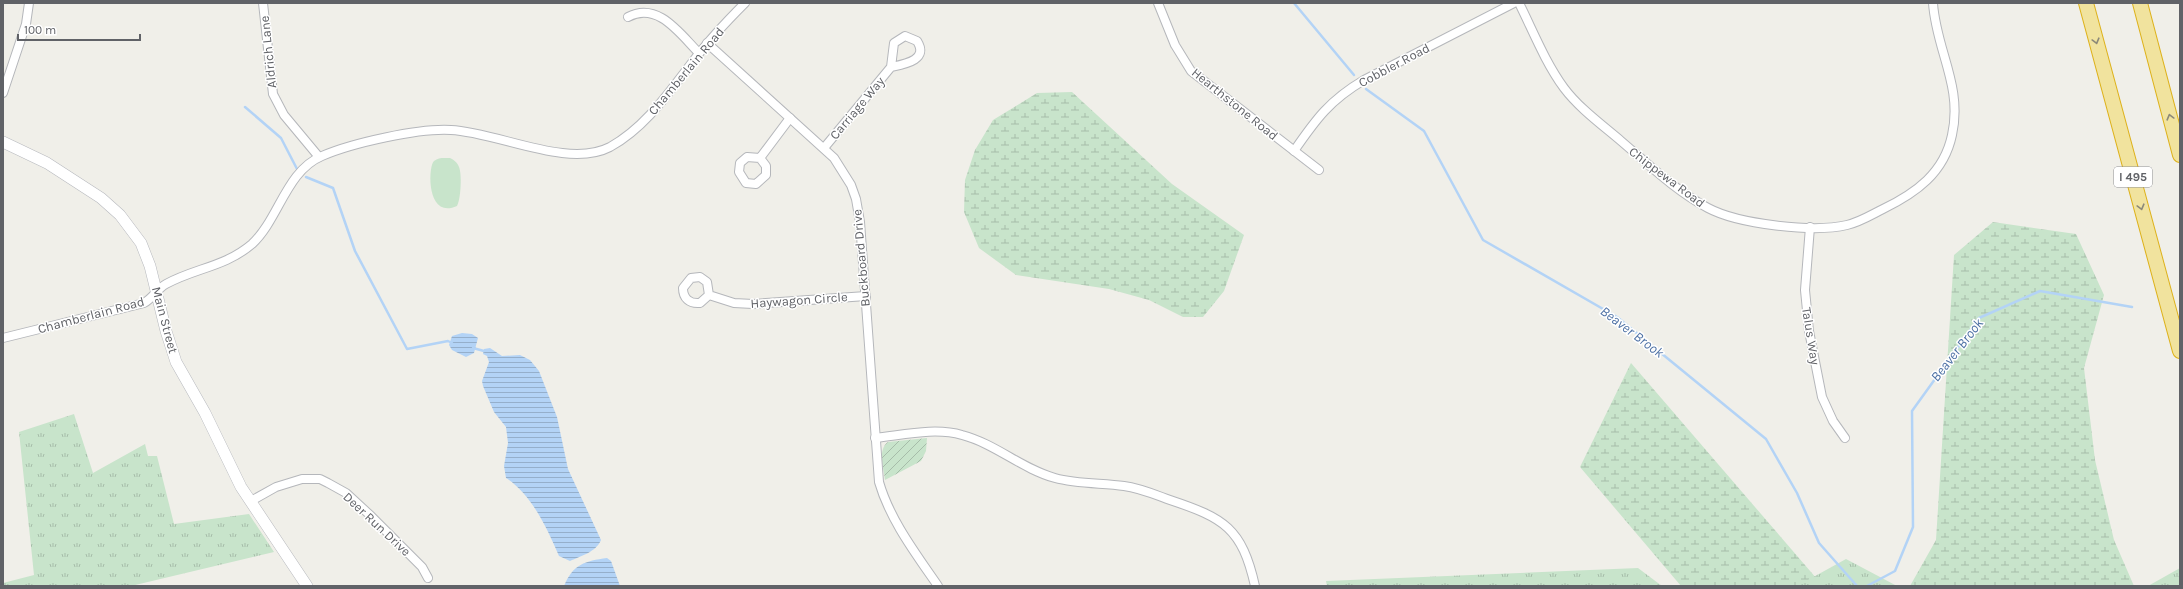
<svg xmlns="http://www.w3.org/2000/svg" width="2183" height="589" font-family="Karla,sans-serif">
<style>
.grass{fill:#c8e4cb}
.wetland{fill:url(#wetland-marsh)}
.park{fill:url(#park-tufts)}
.garden{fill:url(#garden-furrows)}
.water{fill:url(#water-rules)}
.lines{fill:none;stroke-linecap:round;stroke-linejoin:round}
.stream{stroke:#b3d3f6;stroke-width:2.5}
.street-casing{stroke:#b5b7bb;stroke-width:10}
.secondary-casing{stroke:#b7b9be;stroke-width:12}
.highway-casing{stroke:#ddb11b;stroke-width:16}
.street{stroke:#fff;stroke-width:8}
.secondary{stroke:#fff;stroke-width:11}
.highway{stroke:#f1e39e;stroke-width:14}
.oneway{stroke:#8c8978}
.labels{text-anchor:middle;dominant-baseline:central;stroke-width:3;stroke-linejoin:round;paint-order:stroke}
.shield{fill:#fff;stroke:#909195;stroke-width:1}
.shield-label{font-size:12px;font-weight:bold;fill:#606267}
.street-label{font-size:13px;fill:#606267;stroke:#fff}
.water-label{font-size:14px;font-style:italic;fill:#5073a6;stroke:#fff}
</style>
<defs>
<pattern id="wetland-marsh" width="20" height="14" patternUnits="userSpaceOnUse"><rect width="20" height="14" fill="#c8e4cb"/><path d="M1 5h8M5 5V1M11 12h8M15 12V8" fill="none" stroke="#a6bca9"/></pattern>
<pattern id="park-tufts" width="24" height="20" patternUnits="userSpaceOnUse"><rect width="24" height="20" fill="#c8e4cb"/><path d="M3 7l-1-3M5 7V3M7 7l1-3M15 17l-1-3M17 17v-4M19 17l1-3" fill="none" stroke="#a6bca9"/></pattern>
<pattern id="garden-furrows" width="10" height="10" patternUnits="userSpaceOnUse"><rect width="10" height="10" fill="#c8e4cb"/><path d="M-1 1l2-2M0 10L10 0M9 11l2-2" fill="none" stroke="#a6bca9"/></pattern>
<pattern id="water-rules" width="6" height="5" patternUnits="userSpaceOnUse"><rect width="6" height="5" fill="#b3d3f6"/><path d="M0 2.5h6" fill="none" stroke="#95afcb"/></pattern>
</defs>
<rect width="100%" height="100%" fill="#f0efe9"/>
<path class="grass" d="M450,158C454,160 457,162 459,167C462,174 461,199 457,206C426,220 428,166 434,161C439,157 444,158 450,158Z"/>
<g class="wetland">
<polygon points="1072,92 1172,184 1244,235 1224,291 1203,317 1183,317 1149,300 1109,289 1016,275 979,248 964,212 965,180 975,150 993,120 1037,93"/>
<polygon points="1993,222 2076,234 2104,295 2084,368 2095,460 2114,540 2134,586 1910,586 1936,540 1954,255"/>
<polygon points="1631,363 1823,586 1681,586 1580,467"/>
</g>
<g class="park">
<polygon points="74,414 93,473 145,444 148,456 157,456 174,524 249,514 274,552 131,586 3,586 3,583 34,575 19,432"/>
<polygon points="1846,559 1897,586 1797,586"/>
<polygon points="1638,568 1662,586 1327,586 1326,581"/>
<polygon points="2180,568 2180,586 2148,586"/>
</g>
<path class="garden" d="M927,438L926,451L921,461L885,480C884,468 877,450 888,442Z"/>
<g class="water">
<polygon points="462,333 472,334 478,338 474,353 466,357 452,350 449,345 452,336"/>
<path d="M490,348L502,356L520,355L530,360L539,371L557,417L568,469L601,540C596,552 581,556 570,561L559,556C547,528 532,495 506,478L504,466L508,443L506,427L494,412L483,386L482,381L489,362L487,356L483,354L484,349Z"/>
<path d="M607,558L611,561L620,586H564C573,564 585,561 607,558Z"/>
</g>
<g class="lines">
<g class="stream">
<polyline points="1294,3 1354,75"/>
<polyline points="1366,89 1424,131 1483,240 1617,317 1766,439 1797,493 1819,543 1857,586"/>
<polyline points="245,107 281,138 297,169"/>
<polyline points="306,177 333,188 355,251 407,349 448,341 452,343"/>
<polyline points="473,348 484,351"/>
<polyline points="1867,586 1895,571 1913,527 1912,411 1979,318 2040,291 2132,307"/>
</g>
<g class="street-casing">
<g id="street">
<polyline points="263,3 273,94 284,115 319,157"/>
<polyline points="1158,3 1175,45 1191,71 1319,170"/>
<path d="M1519,3C1533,31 1545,62 1564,88C1579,108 1601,124 1621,141C1648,164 1676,191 1708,208C1738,224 1813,233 1847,225C1860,222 1871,215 1883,209C1916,193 1944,173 1952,135C1963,86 1936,50 1933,3"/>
<path d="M628,17C658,1 680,34 699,53"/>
<path d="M707,43L834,158L851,185L856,199L860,222L879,482C890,520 916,554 938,586"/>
<polyline points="3,93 26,24 29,3"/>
<path d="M824,148L891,67L894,43L905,36L917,41C929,60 905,64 891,67"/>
<path d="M1294,151C1316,119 1330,100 1364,80L1514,3"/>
<polyline points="760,158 766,166 766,175 756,184 746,183 739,172 740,163 747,157 760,158 790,118"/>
<polyline points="1810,227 1805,290 1809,331 1822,397 1833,421 1845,438"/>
<path d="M709,295L700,303C689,304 683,298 683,288L691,278L700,277L707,282L709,295L734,303L753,304L866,296"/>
<path d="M3,338L144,303C153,298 157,289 166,284C195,268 225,267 252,244C279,219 286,171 322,156C352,143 419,128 451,130C497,132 568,169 610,147C646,127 669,92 694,60C709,40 727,21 745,3"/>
<path d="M875,438C903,435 935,427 962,435C996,444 1022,469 1055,478C1077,484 1102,483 1124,486C1140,488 1156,495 1170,500C1224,518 1242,528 1255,586"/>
<polyline points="251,501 276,487 302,479 320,479 328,483 346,493 371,516 422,567 428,578"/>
</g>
</g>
<g class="secondary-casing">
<polyline id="secondary" points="3,142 47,163 101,198 120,215 141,243 150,266 166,331 176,362 205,413 241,487 307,586"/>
</g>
<g class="highway-casing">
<g id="highway">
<polyline points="2086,3 2180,351"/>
<polyline points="2140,3 2180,155"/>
</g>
</g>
<use href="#street" class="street"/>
<use href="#secondary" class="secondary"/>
<use href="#highway" class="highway"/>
</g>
<defs><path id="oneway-chevron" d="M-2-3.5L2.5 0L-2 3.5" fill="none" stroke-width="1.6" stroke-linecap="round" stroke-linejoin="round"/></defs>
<g class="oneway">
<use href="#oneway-chevron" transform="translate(2096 41) rotate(75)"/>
<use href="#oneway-chevron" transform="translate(2170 117) rotate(-105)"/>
<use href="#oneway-chevron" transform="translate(2141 207) rotate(75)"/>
</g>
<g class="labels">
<rect class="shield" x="2114" y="167" width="38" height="20" rx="3"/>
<g class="shield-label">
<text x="2133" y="177">I 495</text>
</g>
<g class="street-label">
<text transform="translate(268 52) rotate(-96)">Aldrich Lane</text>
<text transform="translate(1394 65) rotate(-28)">Cobbler Road</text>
<text transform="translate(686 71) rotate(-50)">Chamberlain Road</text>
<text transform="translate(1235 104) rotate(39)">Hearthstone Road</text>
<text transform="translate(857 108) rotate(-50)">Carriage Way</text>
<text transform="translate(1667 177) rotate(37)">Chippewa Road</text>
<text transform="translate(861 258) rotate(-95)">Buckboard Drive</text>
<text transform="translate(799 300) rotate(-4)">Haywagon Circle</text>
<text transform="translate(91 315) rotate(-15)">Chamberlain Road</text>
<text transform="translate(165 320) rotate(75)">Main Street</text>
<text transform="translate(1811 336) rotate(81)">Talus Way</text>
<text transform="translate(377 524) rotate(43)">Deer Run Drive</text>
</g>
<g class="water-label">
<text transform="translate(1632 332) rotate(37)">Beaver Brook</text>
<text transform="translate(1957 350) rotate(-52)">Beaver Brook</text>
</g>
</g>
<rect width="2183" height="589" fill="none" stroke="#606267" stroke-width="8"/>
<path d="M18 34v6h122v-6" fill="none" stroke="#606267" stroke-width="2"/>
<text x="24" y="34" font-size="12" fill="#606267" stroke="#ffffff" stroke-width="3" paint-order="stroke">100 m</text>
</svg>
